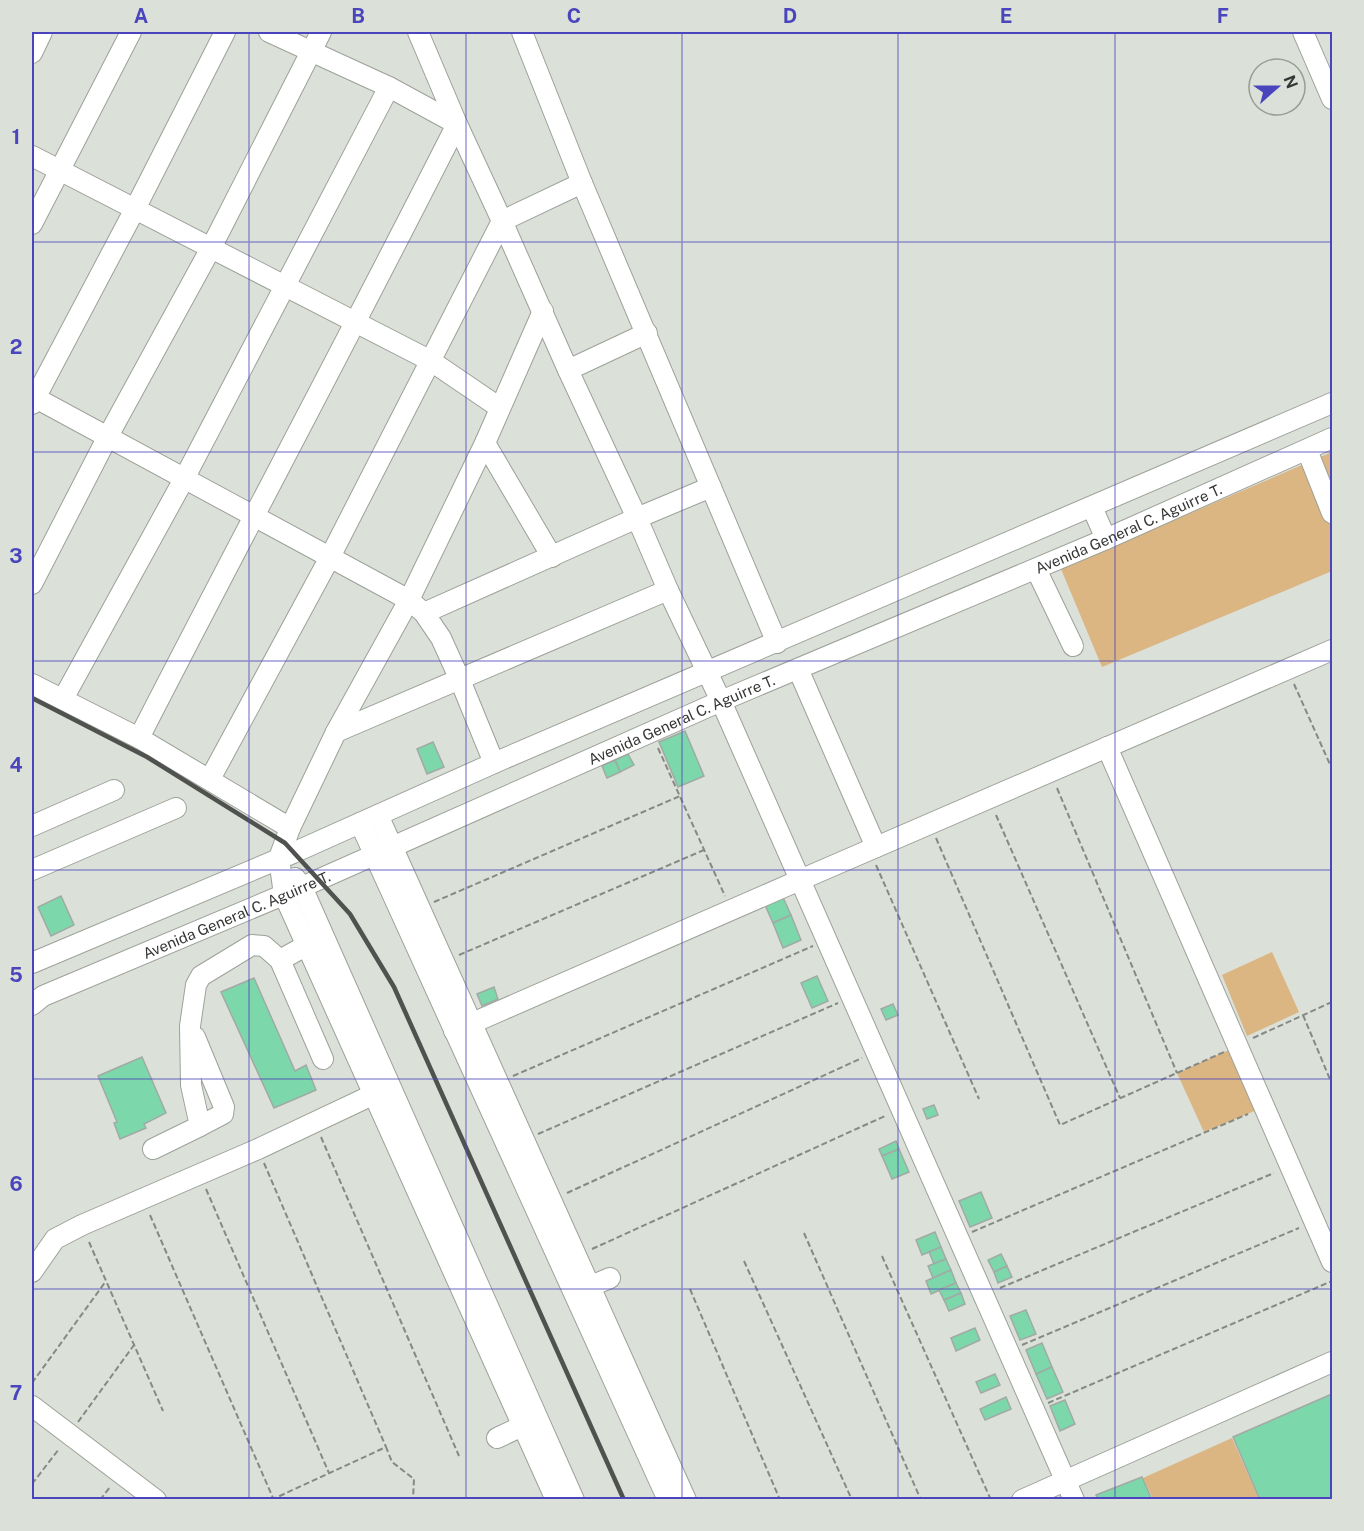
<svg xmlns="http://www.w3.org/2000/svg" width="1364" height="1531" font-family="'Public Sans',sans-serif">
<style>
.green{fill:#dbb582}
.building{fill:#7cd7ab;stroke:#a1aaa5;stroke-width:1.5}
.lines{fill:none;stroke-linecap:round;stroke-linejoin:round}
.minor-casing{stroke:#9ca199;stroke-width:22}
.path{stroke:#868984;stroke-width:2;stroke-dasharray:6 3;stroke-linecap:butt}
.minor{stroke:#fff;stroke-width:20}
.rail{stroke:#50524f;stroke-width:4.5}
.grid{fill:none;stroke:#4a45bc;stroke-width:1.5;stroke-opacity:0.55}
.labels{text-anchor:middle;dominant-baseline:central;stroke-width:4.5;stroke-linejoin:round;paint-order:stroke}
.street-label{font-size:15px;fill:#353734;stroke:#dbe0d8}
.neatline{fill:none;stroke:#4a45bc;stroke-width:2}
.grid-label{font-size:20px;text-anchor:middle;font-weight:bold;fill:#4a45bc}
</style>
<rect width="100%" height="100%" fill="#dbe0d8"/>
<g class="green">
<polygon points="1332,452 1332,571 1102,667 1061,569"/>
<polygon points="1272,952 1299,1012 1247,1036 1222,975"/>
<polygon points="1238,1046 1264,1107 1204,1132 1177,1073"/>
<polygon points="1232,1438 1259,1499 1153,1499 1143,1478"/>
</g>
<g class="building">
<polygon points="685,731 704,776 678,787 659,742"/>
<polygon points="433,742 444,767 427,774 417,749"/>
<polygon points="628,754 634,765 620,772 615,760"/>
<polygon points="615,760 620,772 607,778 602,766"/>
<polygon points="782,895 791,915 773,923 764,903"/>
<polygon points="61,896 74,925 51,936 38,907"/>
<polygon points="791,915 801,940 783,948 773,923"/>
<polygon points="817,976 828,1001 812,1008 801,983"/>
<polygon points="254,978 295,1071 306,1065 316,1090 274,1108 221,992"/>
<polygon points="494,987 498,999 482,1006 477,994"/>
<polygon points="893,1004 898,1015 886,1020 881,1009"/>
<polygon points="142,1057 166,1113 144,1124 146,1128 120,1139 114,1123 117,1122 98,1076"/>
<polygon points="934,1105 938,1115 927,1119 923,1109"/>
<polygon points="896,1141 899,1149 882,1156 879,1149"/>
<polygon points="899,1149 909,1172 892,1179 882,1156"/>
<polygon points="981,1192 992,1218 970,1227 959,1201"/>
<polygon points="935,1232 941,1247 922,1255 916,1240"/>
<polygon points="941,1247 946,1259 934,1264 929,1252"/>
<polygon points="1001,1254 1007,1266 994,1272 988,1260"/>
<polygon points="946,1259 951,1270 933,1278 928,1266"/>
<polygon points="1007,1266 1012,1277 998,1283 994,1272"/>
<polygon points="951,1270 956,1283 931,1294 926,1281"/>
<polygon points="956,1283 961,1293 944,1300 939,1290"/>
<polygon points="961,1293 965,1304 949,1311 944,1300"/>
<polygon points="1026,1310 1036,1334 1020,1340 1010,1316"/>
<polygon points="975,1328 980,1340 956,1351 951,1338"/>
<polygon points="1042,1343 1052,1367 1036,1374 1026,1350"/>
<polygon points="1052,1367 1063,1392 1047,1399 1036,1374"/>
<polygon points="995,1374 1000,1385 981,1393 976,1382"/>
<polygon points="1332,1394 1332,1500 1260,1500 1233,1437"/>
<polygon points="1006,1397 1011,1409 985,1420 980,1409"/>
<polygon points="1065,1400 1075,1424 1060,1431 1050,1406"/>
<polygon points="1142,1477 1152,1500 1098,1500 1096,1495"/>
</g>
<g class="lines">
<g class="minor-casing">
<g id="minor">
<polyline points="418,32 457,124 502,221 568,370 637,518 668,590 721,701 1074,1500"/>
<polyline points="522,32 582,183 777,643"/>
<polyline points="1303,32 1332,99"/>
<polyline points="32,53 42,32"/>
<polyline points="32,156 431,361 500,408"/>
<polyline points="32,224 131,32"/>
<polyline points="543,311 485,443 409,600 336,732 290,828 279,858 284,895 556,1500"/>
<polyline points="568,370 647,333"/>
<polyline points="32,396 409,600 424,613 441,638 460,680 494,763"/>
<polyline points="32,404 135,209 225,32"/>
<polyline points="485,443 552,557"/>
<polyline points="1307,450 1332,513"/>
<polyline points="1092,507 1106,539"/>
<polyline points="1036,569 1073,646"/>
<polyline points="32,584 107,438 211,248 321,32"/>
<polyline points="424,613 637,518 711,487"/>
<polyline points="798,669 876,847"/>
<polyline points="32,684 139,738 290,828"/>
<polyline points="63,699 184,479 389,87"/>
<polyline points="336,732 668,590"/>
<path d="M139,738C244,533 353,330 457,124L389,87L269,32"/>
<polyline points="1107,747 1332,1262"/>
<polyline points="210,779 329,559 502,221 582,183"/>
<polyline points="378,815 686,1500"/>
<polyline points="360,823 668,1500"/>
<polyline points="32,826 114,790"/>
<polyline points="32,870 176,808"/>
<polyline points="295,878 302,887 574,1500"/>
<polyline points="280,960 323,1059"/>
<polyline points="32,963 293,853 494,763 1332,403"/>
<path id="s1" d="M32,1005L43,996L302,887L721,701L1106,539L1332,438"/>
<polyline points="454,1031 800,880 1332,650"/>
<polyline points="195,1037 224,1107 223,1114 200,1126"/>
<polyline points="153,1149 200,1126 191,1085 190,1026 196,985 201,976 252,945 264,946 280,960 318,939"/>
<polyline points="32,1272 55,1239 82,1225 258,1149 385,1089"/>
<polyline points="579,1291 610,1278"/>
<polyline points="32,1406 156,1500"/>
<polyline points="497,1438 533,1421"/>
<polyline points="1022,1500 1332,1362"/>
</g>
</g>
<g class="path">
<polyline points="1294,684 1332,769"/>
<polyline points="658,748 725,896"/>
<polyline points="1057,788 1177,1073"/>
<polyline points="996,815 1120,1098"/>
<polyline points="936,838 1060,1125 1224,1052"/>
<polyline points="876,865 979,1099"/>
<polyline points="434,902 680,796"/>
<polyline points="459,955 704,850"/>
<polyline points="1303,1015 1332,1084"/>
<polyline points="1253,1038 1332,1002"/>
<polyline points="513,1076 813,946"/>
<polyline points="538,1134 838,1003"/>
<polyline points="321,1137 459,1456"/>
<polyline points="264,1163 386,1447"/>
<polyline points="206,1189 329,1473"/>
<polyline points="567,1193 862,1058"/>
<polyline points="150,1215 273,1498"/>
<polyline points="972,1232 1248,1114"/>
<polyline points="804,1233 921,1500"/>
<polyline points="89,1242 163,1411"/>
<polyline points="592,1249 885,1116"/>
<polyline points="882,1256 991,1500"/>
<polyline points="744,1261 852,1500"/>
<polyline points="1000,1288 1274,1173"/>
<polyline points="690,1289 780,1500"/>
<polyline points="1022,1345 1299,1228"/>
<polyline points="32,1383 106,1281"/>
<polyline points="1048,1403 1332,1281"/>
<polyline points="78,1422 134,1345"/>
<polyline points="32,1484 59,1449"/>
<polyline points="100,1500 110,1487"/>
<polyline points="271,1500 386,1447 392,1462 414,1479 413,1500"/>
</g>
<use href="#minor" class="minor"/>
<polyline class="rail" points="32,698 147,757 285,843 350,914 394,987 624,1500"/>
</g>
<path class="grid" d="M249,32V1500M466,32V1500M682,32V1500M898,32V1500M1115,32V1500M32,242H1332M32,452H1332M32,661H1332M32,870H1332M32,1079H1332M32,1289H1332"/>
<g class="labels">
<g class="street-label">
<text stroke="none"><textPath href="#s1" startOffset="1196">Avenida General C. Aguirre T.</textPath></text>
<text stroke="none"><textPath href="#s1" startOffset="710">Avenida General C. Aguirre T.</textPath></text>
<text stroke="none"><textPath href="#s1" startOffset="224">Avenida General C. Aguirre T.</textPath></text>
</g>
</g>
<rect width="1364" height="1531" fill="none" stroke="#dbe0d8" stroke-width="66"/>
<g transform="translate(1277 87) rotate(69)"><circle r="28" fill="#dbe0d8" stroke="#999c96" stroke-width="1.5"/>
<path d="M0-4.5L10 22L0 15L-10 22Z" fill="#4a45bc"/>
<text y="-9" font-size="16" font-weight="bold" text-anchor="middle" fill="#353734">N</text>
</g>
<rect x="33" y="33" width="1298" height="1465" class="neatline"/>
<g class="grid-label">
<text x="141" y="23">A</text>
<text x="358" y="23">B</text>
<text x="574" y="23">C</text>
<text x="790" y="23">D</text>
<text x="1006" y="23">E</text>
<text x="1223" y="23">F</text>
<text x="16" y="144">1</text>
<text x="16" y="354">2</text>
<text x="16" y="563">3</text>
<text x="16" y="772">4</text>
<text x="16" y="982">5</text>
<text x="16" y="1191">6</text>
<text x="16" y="1400">7</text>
</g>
</svg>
